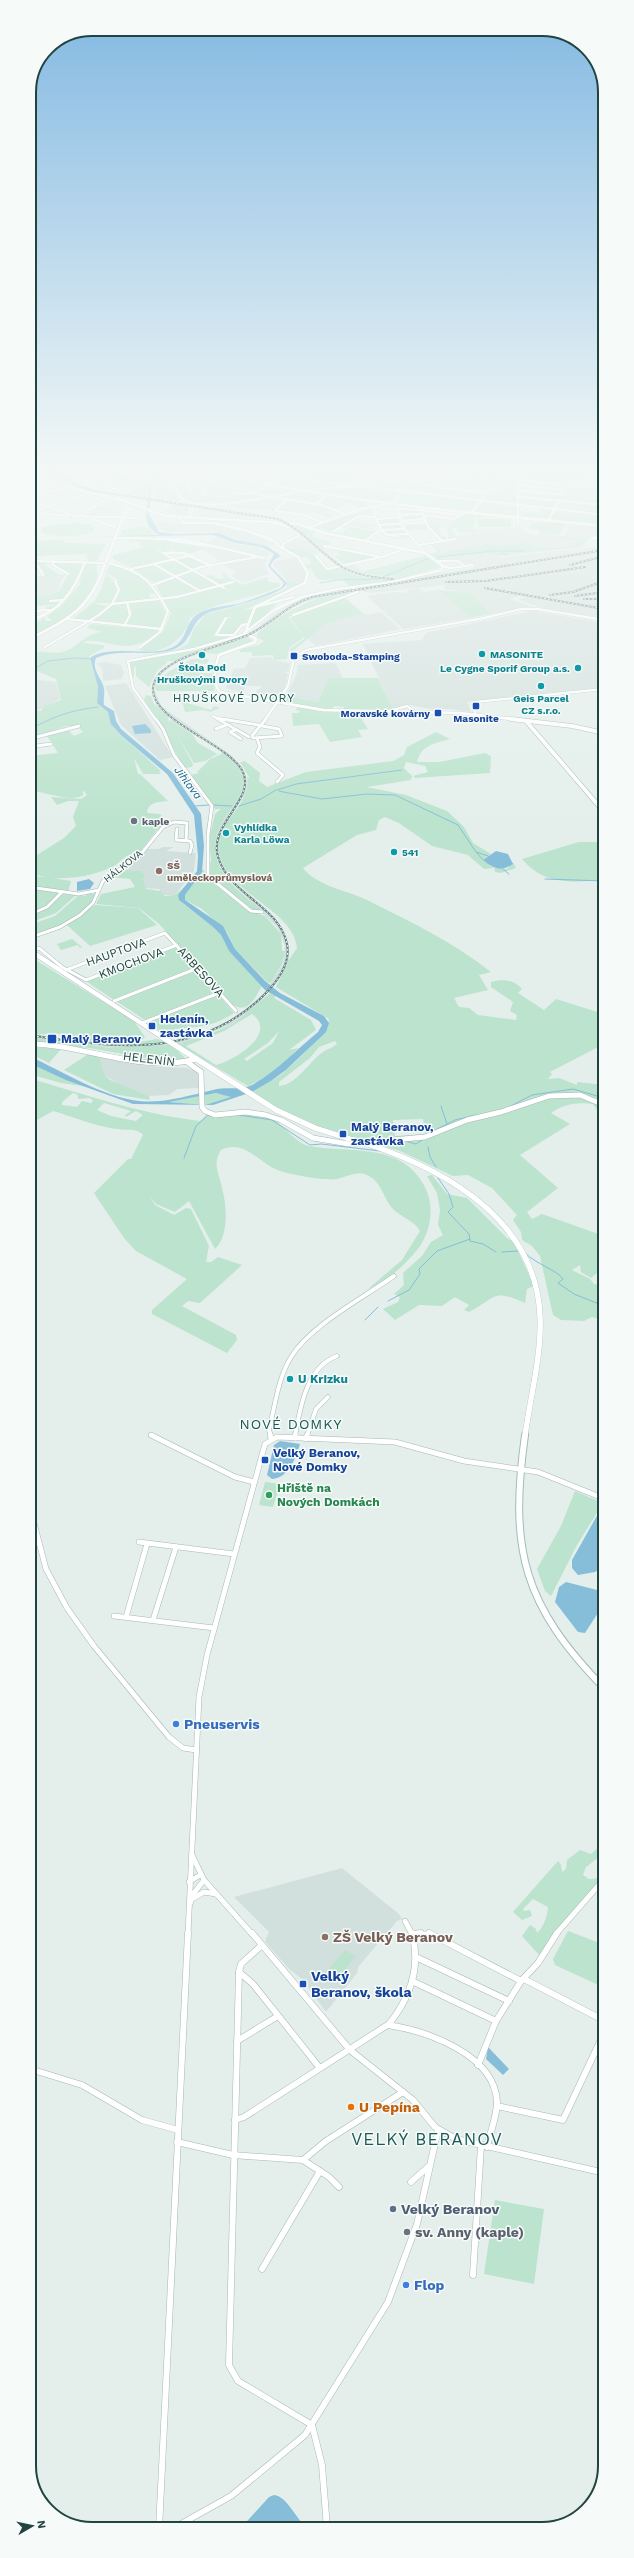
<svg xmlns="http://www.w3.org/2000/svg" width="634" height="2558" font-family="'Work Sans',sans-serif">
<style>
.built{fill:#d2e0dd}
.green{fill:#bbe3cd;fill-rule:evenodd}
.water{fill:#86beda;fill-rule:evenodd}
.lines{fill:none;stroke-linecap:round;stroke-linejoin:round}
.stream{stroke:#86beda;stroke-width:1}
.minor-far4-casing{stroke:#a6b8b5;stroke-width:3}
.minor-far3-casing{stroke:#a6b8b5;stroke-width:4}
.minor-far2-casing{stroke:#a6b8b5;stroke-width:5}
.minor-far1-casing{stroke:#a6b8b5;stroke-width:6}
.minor-casing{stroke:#a6b8b5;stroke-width:7}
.tertiary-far2-casing{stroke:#a6b8b5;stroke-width:3.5}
.tertiary-far1-casing{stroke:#a6b8b5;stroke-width:5}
.tertiary-casing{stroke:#a6b8b5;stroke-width:6}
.secondary-far2-casing{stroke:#a1bcb9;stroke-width:5.5}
.secondary-far1-casing{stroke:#a1bcb9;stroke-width:6}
.secondary-casing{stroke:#a1bcb9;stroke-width:8}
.minor-far4{stroke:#fff;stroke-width:2.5}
.minor-far3{stroke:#fff;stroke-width:3}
.minor-far2{stroke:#fff;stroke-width:4}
.minor-far1{stroke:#fff;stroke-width:5}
.minor{stroke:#fff;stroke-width:6}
.tertiary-far2{stroke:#fff;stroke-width:3}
.tertiary-far1{stroke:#fff;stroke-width:4}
.tertiary{stroke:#fff;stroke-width:5}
.secondary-far2{stroke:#fff;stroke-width:4.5}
.secondary-far1{stroke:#fff;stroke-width:5.5}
.secondary{stroke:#fff;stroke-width:6}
.rail-casing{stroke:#5c7f7c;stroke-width:2}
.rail{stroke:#f6fbf9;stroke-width:1;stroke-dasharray:2;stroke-linecap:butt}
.tertiary-bridge-casing{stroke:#a6b8b5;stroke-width:3.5;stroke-linecap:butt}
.secondary-bridge-casing{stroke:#a1bcb9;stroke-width:6;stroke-linecap:butt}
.tertiary-bridge{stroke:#fff;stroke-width:3}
.secondary-bridge{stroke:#fff;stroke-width:5.5}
.culture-dot{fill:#0f9aa8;stroke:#f6fbf9;stroke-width:1.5}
.transit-dot{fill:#1a4fb4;stroke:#f6fbf9;stroke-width:1.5}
.worship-dot{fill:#6b7280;stroke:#f6fbf9;stroke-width:1.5}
.education-dot{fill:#8d6e63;stroke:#f6fbf9;stroke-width:1.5}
.leisure-dot{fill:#2e9e5b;stroke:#f6fbf9;stroke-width:1.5}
.shop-dot{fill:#3f7fe0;stroke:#f6fbf9;stroke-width:1.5}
.food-dot{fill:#e8710a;stroke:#f6fbf9;stroke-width:1.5}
.service-dot{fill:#5c6f8a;stroke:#f6fbf9;stroke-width:1.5}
.labels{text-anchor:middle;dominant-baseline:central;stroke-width:3;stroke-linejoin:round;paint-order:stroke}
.far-culture-label{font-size:10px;font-weight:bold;fill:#0d838f;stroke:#f6fbf9;text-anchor:start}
.far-transit-label{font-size:10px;font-weight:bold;fill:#164399;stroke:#f6fbf9;text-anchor:start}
.far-worship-label{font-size:10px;font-weight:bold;fill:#5b616d;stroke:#f6fbf9;text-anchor:start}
.far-education-label{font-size:10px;font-weight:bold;fill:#785e54;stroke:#f6fbf9;text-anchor:start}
.far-street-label{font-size:10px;fill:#214441;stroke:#f6fbf9}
.far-water-label{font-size:11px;font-style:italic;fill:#135f88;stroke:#f6fbf9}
.far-quarter-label{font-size:12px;letter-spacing:1px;fill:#1a5955;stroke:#f6fbf9}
.street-label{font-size:12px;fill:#214441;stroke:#f6fbf9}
.transit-label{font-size:12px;font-weight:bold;fill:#164399;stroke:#f6fbf9;text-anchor:start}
.culture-label{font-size:12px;font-weight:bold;fill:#0d838f;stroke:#f6fbf9;text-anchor:start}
.leisure-label{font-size:12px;font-weight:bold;fill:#27864d;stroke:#f6fbf9;text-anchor:start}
.quarter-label{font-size:14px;letter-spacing:1px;fill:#1a5955;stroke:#f6fbf9}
.near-shop-label{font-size:14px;font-weight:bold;fill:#366cbe;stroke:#f6fbf9;text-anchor:start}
.near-education-label{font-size:14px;font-weight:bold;fill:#785e54;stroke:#f6fbf9;text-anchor:start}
.near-transit-label{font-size:14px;font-weight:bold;fill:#164399;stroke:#f6fbf9;text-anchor:start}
.near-food-label{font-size:14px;font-weight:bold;fill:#c56008;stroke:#f6fbf9;text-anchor:start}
.near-service-label{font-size:14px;font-weight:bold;fill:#4e5e75;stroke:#f6fbf9;text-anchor:start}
.near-worship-label{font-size:14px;font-weight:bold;fill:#5b616d;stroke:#f6fbf9;text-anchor:start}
.near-quarter-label{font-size:17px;letter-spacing:1px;fill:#1a5955;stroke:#f6fbf9}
.rim{fill:none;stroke:#214441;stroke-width:2}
</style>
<rect width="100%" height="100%" fill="#e4efec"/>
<g class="built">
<polygon points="39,466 54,466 52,467 62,474 60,475 70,481 95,491 248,512 279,519 300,528 323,549 339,550 333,554 327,552 343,566 353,564 363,571 359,573 375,577 408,578 474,568 471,563 465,564 460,560 446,561 443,558 452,557 482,554 497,557 471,559 491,558 604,546 604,618 553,611 518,600 525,597 519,596 510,599 531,606 490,614 473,594 501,598 450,590 444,589 445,585 372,593 358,590 300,603 278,614 250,636 188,658 171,666 161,675 155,690 161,706 232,756 245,773 247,784 246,793 220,833 218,844 220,857 227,871 236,883 282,928 289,945 289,960 284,971 257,1006 235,1023 189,1041 155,1047 119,1049 29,1036 29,1033 92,1044 127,1046 168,1043 198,1035 223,1025 245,1011 263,994 283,964 285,946 278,928 225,876 215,852 214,840 217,828 242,793 242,774 229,757 158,707 152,694 154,681 172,663 248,635 277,612 295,601 320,594 400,580 369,577 349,572 335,564 323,552 313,554 298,548 286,549 284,544 294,539 306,540 311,544 310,546 315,545 297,529 276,520 252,514 248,518 197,517 193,514 201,508 211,508 90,491 67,481 51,479 48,471"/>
<polygon points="560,501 589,504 585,512 556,509"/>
<polygon points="113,502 121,505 119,515 87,516 97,506 107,506"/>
<polygon points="427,518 450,518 459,520 451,527 432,528 426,520"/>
<polygon points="354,521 377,525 371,530 347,525"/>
<polygon points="156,522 214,525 246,531 274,544 268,546 241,541 216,532 169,533 161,530"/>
<polygon points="570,523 604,527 604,532 586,537 565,536"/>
<polygon points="517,525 525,532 538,536 539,533 561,536 560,539 580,541 568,547 534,548 527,543 491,545 489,543 440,553 439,548 435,549 430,544 452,542 452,536 479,533 476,529 516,528"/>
<polygon points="217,537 236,544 258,547 271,554 266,557 207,543"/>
<polygon points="207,547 251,555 255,557 220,564 217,562 218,559 201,549"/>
<polygon points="297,557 307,577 303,584 287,581 273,565 275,561"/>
<polygon points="257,558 267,560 265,566 269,574 243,583 231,576 236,572 223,565"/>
<polygon points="64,576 56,592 29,600 29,587 34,585 36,578"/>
<polygon points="417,588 424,591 420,593 440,589 471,618 403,629 367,596 393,592 408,593 406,591 409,590"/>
<polygon points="533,611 604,623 604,732 595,730 599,722 604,694 603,688 467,702 471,712 449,709 431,709 410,705 393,709 363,644 422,640 426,633 430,632"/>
<polygon points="381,612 400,629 316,646 307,638 327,623 339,618 363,613 366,615"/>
<polygon points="271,657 273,660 290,663 289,671 285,672 288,674 285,689 277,700 269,700 252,696 262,686 245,686 244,693 226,688 234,669 245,668 250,658"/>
<polygon points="106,662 121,665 124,672 122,679 103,681 102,669 97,663"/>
<polygon points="336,663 343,678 329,679 318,702 285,697 296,676 298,665"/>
<polygon points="29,679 56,682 60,699 29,715"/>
<polygon points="126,683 173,757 160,760 121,725 105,686"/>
<polygon points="163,847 174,847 166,851 196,853 194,871 175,895 162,895 159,889 139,888 130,874 122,870 147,849 158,849"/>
<polygon points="103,1055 147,1066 187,1068 198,1072 199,1088 177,1089 169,1095 149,1096 121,1085 105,1076 100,1058"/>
<polygon points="342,1868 399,1914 402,1919 397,1921 359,1966 357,1973 326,2012 302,1979 289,1969 268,1945 265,1941 269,1932 234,1897"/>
</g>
<g class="green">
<polygon points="240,466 295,466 282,474"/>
<polygon points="297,467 358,475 350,484 284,475"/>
<polygon points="108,471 125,481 147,486 147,498 124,495 127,492 131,494 136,488 125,484 114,487 117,482 104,472"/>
<polygon points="513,473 588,475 585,481 562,479 559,483 502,477 504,474"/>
<path d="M152,475C164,474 176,493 178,502L155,499V485L146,481L153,480L152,479L155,478Z"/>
<polygon points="219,475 223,475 262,486 250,487 252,490 258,490 252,491 235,486 232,481 234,485 217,482 216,479 222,478"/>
<polygon points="490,475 498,476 486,492 462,490 468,482 472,481 470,479 458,489 433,486 444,479"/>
<polygon points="591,475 604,475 604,489 586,486"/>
<polygon points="283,476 347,486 301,490 269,484"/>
<polygon points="195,478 198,479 203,493 184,499 177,486 186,481 185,484 191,495 192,492 188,481"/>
<polygon points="434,478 437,479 433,484 420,483 419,485 484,494 479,500 405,491 409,484 400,486 396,490 365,486"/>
<polygon points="506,480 519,481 515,488 517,505 483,501 489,493 495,494 499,489 492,488 500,487"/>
<polygon points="523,481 566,484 560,494 520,490"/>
<polygon points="201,482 222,485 218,488 220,489 225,486 233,488 229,489 252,492 217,495 218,497 253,495 264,497 230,503 189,502 187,497 208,495"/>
<polygon points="267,487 294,491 267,497 256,493"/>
<polygon points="359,487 400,492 391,502 312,491"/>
<polygon points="566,487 604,490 604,504 560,500"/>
<polygon points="519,491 560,495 558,500 519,496"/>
<polygon points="301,492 323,495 315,504 275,497"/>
<polygon points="404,493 478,502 469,512 396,503"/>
<polygon points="328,496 368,501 366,504 370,506 361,508 348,503 336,509 319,504"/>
<polygon points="521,497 557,501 553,509 521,506"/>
<polygon points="265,499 285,501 274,511 230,507 230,505"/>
<polygon points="287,501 323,506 342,513 331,510 326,512 334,516 329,518 316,513 277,511"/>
<polygon points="482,502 518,507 518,516 474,513"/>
<polygon points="169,503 190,506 186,516 164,512 166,510 174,512"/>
<polygon points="577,504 604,505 604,514 585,512 587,508 575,507"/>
<polygon points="373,508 373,513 359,516 333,532 341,533 347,528 343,527 345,526 376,532 365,540 312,527"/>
<polygon points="400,509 420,511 425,521 419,523 420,525 426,525 430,530 407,530"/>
<polygon points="541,509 552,510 547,518 521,516 521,511 539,513"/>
<polygon points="555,510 604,515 604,525 550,519"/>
<path d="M467,514L489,517L472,518L475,520L474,528H452V533L453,532H457V528L476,529V533L454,532L453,534L456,536L453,537L455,539H449L447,528L439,527L440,529L438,530L441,533L436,534L448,537L446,538L448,540L443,541L428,524C435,525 442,528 451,527L458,520L454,519Z"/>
<polygon points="398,518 401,528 410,538 394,539 392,538 404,536 387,535 378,520"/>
<polygon points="477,519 510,519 511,527 478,527"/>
<polygon points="544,520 566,523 559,535 539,533 540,530 529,529 532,522 543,523"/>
<path d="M78,523L91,524L95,530C88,537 52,538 42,533L41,528H39L57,524Z"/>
<polygon points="295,525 316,532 312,535 318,539 331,542 323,549"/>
<polygon points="140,526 149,529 156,537 120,536 122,530"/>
<polygon points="591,535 582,547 460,560 497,556 482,554 444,558 446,561 439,561 430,554 438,552 435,549 439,548 441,553 489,543 491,545 527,543 535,548 568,547 579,541 560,539 561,536 586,537"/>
<polygon points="131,539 167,541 204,548 191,553 169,549 171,550 164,553 158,549 167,549 155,549 172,560 132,568 113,559 113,555 145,547 140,546 139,541 129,542"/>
<polygon points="62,540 66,543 106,544 96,562 88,561 86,555 93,554 52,555 29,558 29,547 34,546 29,545 29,541"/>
<path d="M298,548L313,554L328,570L340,567C354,579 381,579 400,580L352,589L342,579L320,580L316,578L311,568L307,569L305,565L312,564L307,557H300L286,549Z"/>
<polygon points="341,550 377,557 344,565 335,556 343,555 337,553"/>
<polygon points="427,555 441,567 402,578 358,573"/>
<polygon points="193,556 208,565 193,569 177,560"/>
<polygon points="174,561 190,570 176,576 156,565"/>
<polygon points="36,562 51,562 45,565 60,575 70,573 53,565 53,563 83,563 77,581 64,599 53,600 61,601 53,609 47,609 46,607 55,605 29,606 29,600 58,592 68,575 64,575 57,592 42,596 56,592 64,576 40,578 39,577 36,579 36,583 33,585 30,583 29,565 36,576 42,577 42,575 46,574"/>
<path d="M96,563L98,576L92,590L81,606L80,604C78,613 39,636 29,635L34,630V624L45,617V621H52L47,616L60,607L81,583L79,582L86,564Z"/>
<path d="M111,564C128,570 147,576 156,593L149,594L151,599L115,603L120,589L116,581L119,580L106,573Z"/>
<polygon points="153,565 172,577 154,583 134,569"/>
<polygon points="192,571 217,585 201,590 178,577"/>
<path d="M222,573H226L228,577L242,585L268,577L267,581L280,583V586C260,598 203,604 192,618L189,616C191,621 188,626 185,630C175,646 158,655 139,650L163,632L171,613L164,600L218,586L232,592L222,586L233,582L220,584L206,576L211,575L219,579L227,577H223Z"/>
<polygon points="106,574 114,580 110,581 114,582 117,591 111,603 93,603 100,592"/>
<polygon points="175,578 197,591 163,598 156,585"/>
<polygon points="287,581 303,584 244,610 253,609 246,623 242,623 234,635 217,635 225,620 232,617 225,617 213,636 230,637 194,648 137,657 178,649 188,644 194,628 206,614 244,604 282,591 287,587"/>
<polygon points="439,590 472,593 490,614 471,618"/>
<path d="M351,592L355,593L333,599L345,598L363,613L327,623L293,651L289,650L305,638L290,618L323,603L288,617L304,637L289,648L287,659L274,660L273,655L252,656V652H240V649L259,645L264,641L257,637V634C289,608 308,599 351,592Z"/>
<polygon points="159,600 166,613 160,628 126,625 132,613 129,603"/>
<polygon points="92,603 107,606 89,621 73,619"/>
<polygon points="126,603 129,614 123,625 92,622 113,604"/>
<path d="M277,603C269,613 259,621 247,629L256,608Z"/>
<path d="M91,624L159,630C157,633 154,635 150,638C124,657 97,634 82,643L104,645V648L89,656L98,687L97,703L108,712L114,727L122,736L161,771L159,772L161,774H143L134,758L138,774H140L168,801C158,802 148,802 147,813L160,814L167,822L156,831L139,853C125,852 122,863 110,868C91,876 72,879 52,878L71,881L68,892L29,886V876L45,877L29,873V860L64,838L76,826L73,817L79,801H68L57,805L51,797L81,799L87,795L83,790V795C72,804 42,790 29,791V756L58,753L47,736L68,729L71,730L69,731L74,736L83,732L77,726H67L29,739V710L41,711L43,707L61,700L56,679L29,668C29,664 28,657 31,654C39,648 53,655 63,652C79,647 85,633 102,632L87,628Z"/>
<polygon points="247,637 253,641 218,654 201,653"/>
<polygon points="233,639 235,640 176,661 164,661 168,662 157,671 149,687 136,676 136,667 134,667 134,676 132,679 130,661 198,650"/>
<polygon points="192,659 209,659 207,664 195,663 193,672 215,674 214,691 156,691 156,684 168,672"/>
<polygon points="329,678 378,678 393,709 344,710 344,707 334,706 332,710 283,702 288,697 318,702"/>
<polygon points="146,695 151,696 154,704 168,716 169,723 170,720 173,721 192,734 198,743 217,754 205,761 194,763 178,737 193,764 192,767 185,768 144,700"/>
<polygon points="178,700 211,710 214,706 220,708 210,712 204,710 185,712 183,704 174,702"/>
<polygon points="298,707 324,711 357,712 368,729 358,730 362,737 330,742 319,724 293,726 292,713 299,713 300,711 295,710"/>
<path d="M436,732L450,739C435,743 421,745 417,762H439L485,753L491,756L490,773L415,778L413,776L428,772L425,766L406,762L404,768L412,776L411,780L367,787L406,795L447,811L464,827L473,843L491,854L483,860L494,868L507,869L513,862L516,868L501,873L495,872L494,868L484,869L468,855L432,846L399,823L385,817L379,820L376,830L357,835L303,868C318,887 347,890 367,900C411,922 453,942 491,972L479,975L488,990L454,998L459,1007L469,1008L478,1015L516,1020L517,1015L510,1011L513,1002L491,987V982C502,979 514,979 522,989L518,993L544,1010L556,999L604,1014V1044L550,1072L552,1074L548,1079L559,1078L577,1085V1082L604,1085V1116L600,1114L593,1104C577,1102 564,1104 551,1113L570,1124L520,1155L558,1188L527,1212L532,1219L542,1214L604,1236V1267L591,1278L581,1272L580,1265L572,1270L590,1279L594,1284L604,1286V1321L592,1317L584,1321L561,1320L553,1315L540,1256L532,1246L522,1240L521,1232L513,1220L517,1215L492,1188L468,1175L453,1176L400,1151L317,1127L278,1109L252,1092C262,1086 273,1081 282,1074C293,1065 329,1031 329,1019L276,987L289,960L297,948C294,911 233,896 220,857C209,823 252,809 247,777L250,779L240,762L245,761L260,773L259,781L267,787L306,772L393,761L404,755L407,747ZM335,1041L337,1044C332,1048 327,1049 323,1052C308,1062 298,1084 279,1086V1082L310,1058L319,1047ZM423,1119L425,1134L395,1136L393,1120Z"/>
<path d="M223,753C281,797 194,811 220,867C228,885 248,898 262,911L255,912L211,879L208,872L211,860L209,840L215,814L221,809H215L191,775L199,773L197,772L210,759Z"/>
<path d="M579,842H604V880C572,882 545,886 522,859Z"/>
<polygon points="203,869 211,881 247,910 265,916 281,934 282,951 285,951 282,964 271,982 268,983 235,949 227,932 202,909 185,900 185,895"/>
<path d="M118,871H141L145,876L143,880L146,889L160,891L165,896L175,895L189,883L178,895L181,902L213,927L221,935L229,951L262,986C255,997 249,1014 233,1005L159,924L139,908L96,904L101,894L135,887L130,879L110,877Z"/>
<polygon points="37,890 59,893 49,904 29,914 29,897"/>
<polygon points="63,894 76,895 56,913 29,923 29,916 50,907"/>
<path d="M88,894H97C88,920 52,929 30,937L29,925L55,916L79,895L85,896Z"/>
<polygon points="95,905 138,908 157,925 90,946 67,925"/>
<polygon points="72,939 82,947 80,948 78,945 61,950 57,944"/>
<polygon points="177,946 196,968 114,1000 86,981"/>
<path d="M29,956L134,1021L145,1037C138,1048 104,1036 92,1038L134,1043L157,1039L163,1041L161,1044C129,1048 99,1045 69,1040L70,1035C56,1032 43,1036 29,1033V1026L37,1028L29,1025Z"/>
<polygon points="198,970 216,992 145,1020 116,1001"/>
<path d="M270,993L276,996L274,998L311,1020L316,1030L289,1050L299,1048C284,1063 268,1077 248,1086L177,1044L208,1035L235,1023ZM252,1014C279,1034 233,1061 216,1065L186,1046L224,1031ZM279,1031L273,1043L247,1061L244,1059L268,1043Z"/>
<path d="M218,994L234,1013C205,1032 192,1024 162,1032L147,1023Z"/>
<polygon points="29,1036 110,1048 169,1045 177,1050 186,1059 162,1061 90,1048 35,1042 29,1040"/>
<polygon points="29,1047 61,1049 49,1063 29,1053"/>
<polygon points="90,1053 100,1058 105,1076 110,1080 149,1096 150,1100 113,1094 64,1070"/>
<polygon points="29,1063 83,1086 61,1083 29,1074"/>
<path d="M29,1078C86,1095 141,1114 200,1121L207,1115C228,1118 250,1111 270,1118C284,1124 295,1143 309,1146C351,1154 401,1141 425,1187C433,1204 432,1220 425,1237C418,1254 386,1284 368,1289L402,1260L420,1231C414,1220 400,1217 392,1208C383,1197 381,1181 367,1175C357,1170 347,1177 337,1179C325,1181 295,1175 283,1172C260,1166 246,1138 221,1150C212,1164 219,1173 222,1188C227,1206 229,1236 215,1249L189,1201L175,1212L156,1204L150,1197L155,1205L174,1215L186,1208L191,1209L209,1246L206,1262H211L218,1257L242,1265L200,1303L188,1301L182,1306L236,1335L237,1340L227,1353L152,1314V1310L187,1279L136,1251L124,1238L94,1193L128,1159H131L143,1135C136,1127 126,1131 116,1129C94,1126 74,1117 53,1111L30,1124ZM73,1093L78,1095V1099L90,1098L93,1101L91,1103L82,1101L77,1107L62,1105V1102ZM104,1103L131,1111L125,1115L126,1117L136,1111L143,1115L136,1121L111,1116L97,1110Z"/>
<polygon points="216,1093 232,1097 205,1105 169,1102"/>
<path d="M432,1175L447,1194L467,1198L507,1238L514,1242L534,1286L527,1289L525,1303C491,1288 497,1298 469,1312L464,1310L469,1305L455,1297L442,1306L419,1305L395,1320L383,1309L398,1302L400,1297L394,1294L404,1285L403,1273L422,1256L431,1242L443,1235L438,1225L440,1210L437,1193L427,1176Z"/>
<polygon points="599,1393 604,1394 604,1421 598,1419"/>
<polygon points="265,1482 280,1484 273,1507 259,1505"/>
<polygon points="575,1491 603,1503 577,1545 551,1596 545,1591 537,1569 561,1526"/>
<path d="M605,1841V1852L586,1867L583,1875L589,1879L600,1878L599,1881L569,1915L540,1956L522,1936L530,1925L536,1929L537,1933C543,1928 548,1915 548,1907L533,1899L524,1908L523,1911L530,1910L532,1916L522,1920L513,1912L558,1861L561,1865L562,1872L566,1869L567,1860L580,1850L591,1854Z"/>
<polygon points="568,1931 605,1945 605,1988 555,1965 553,1959"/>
<polygon points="345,1950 356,1956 339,1977 328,1970"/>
<polygon points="495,2200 544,2209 534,2284 484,2274"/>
</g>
<g class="water">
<path d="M98,466H103L127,479L152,486L149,514L159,532L173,534L219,533L236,540L267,546L281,556L274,560L270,566L287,583C285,594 227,608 214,611C188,617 196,642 172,650C147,657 120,648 96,658C91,670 102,678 104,688C105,694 103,699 104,705L114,711L116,721L121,729L173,773L201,814L204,846L202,872L185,895V900L223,926L235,949L265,981L280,993L324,1016L329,1023L326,1032L286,1070L271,1081L252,1092L213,1105L133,1104L66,1080L29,1063V1056C62,1071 103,1097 139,1101C162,1104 191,1095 213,1090C226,1086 240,1091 252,1085C277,1071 296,1050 318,1032L322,1025L319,1021L265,990L229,951L221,935L213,927L179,900L178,895L197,871L198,856L194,815L167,774L122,736L111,724L108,712L97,703L98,687L90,658C107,645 144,655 165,650C188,644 182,630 194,617C205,606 227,607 241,603C254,599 268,593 281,588L284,583L268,566L274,554L261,547L235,543L213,535L85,537L159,535C135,521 153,503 147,486L125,481ZM216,1093L231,1097L205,1105L169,1102Z"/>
<polygon points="145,724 151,730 151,733 135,734 132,726"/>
<path d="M496,851L508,854L513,864C501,872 494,869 483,860Z"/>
<polygon points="89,879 94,883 90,889 77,891 77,882"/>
<path d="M280,1441L300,1444C296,1457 289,1478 272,1479L267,1475L268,1471L274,1445Z"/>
<polygon points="599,1512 605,1512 605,1565 595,1572 578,1575 572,1568 572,1560"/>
<polygon points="566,1582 605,1592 605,1602 585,1633 578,1632 555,1602 559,1587"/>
<polygon points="488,2047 509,2069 503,2075 486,2059"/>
<path d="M274,2495C287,2496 296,2519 307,2528L240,2529L269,2497Z"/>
</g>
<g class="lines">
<g class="stream">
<polyline points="502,553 507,555"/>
<polyline points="438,557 492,551 524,551"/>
<polyline points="320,583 337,580 378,579 430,558"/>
<polyline points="76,658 90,659"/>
<polyline points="34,669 48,661 75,658"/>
<path d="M29,730C52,717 71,710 98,707"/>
<polyline points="277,790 296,784 402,770"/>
<polyline points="279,791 288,793"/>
<polyline points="289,793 322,799 367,794 395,795 458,825 476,852 488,856"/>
<polyline points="213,805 232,806"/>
<polyline points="196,806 209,805"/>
<polyline points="239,806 261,799 276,790"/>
<polyline points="477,853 483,860"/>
<polyline points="503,869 509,874"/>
<polyline points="545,879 604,881"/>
<polyline points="441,1106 447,1124"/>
<polyline points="507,1108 532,1095 573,1089 604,1098"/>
<polyline points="207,1115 211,1116"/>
<polyline points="238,1115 272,1120 310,1145 321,1144 380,1151"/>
<polyline points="219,1117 225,1116"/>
<polyline points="435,1130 455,1120 476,1115"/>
<polyline points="405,1141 416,1144 422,1140"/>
<polyline points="428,1147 430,1157 436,1167"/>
<polyline points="184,1158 196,1126 207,1116"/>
<polyline points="438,1178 449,1194 453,1207 448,1212 469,1234 470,1241 483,1244 496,1252"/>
<polyline points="502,1252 518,1251"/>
<path d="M525,1253C536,1264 557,1270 563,1279L558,1283L574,1294L604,1306"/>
<polyline points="388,1301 409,1290 420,1274 419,1269 437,1251 470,1239"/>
<polyline points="365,1320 378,1307"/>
<polyline points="604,1391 604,1393"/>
<polyline points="604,1400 604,1409"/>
<polyline points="603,1419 604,1412"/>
</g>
<g class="minor-far4-casing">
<g id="minor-far4">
<polyline points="84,466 95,474"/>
<polyline points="91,466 102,471"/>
<polyline points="138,466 159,473 176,484 194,477 255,492"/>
<polyline points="211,466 214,471 238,478"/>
<polyline points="237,466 300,479 350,485"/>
<polyline points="295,466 362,475 369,480"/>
<polyline points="297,466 254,494 322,505 345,514"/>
<polyline points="29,468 47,485 61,489"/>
<polyline points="519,470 553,466"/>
<polyline points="104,472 114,481 113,487"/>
<polyline points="172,473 173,482"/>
<polyline points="200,473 216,472 209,474 210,478"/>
<polyline points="476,476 514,472 604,474"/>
<polyline points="198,479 204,495"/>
<polyline points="187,480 190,492"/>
<polyline points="83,481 94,480 96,477 93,474"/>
<polyline points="92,481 122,491 123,495 117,499"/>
<path d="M174,483L181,498C196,511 245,501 264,498"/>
<polyline points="422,485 487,493"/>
<polyline points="361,486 604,515"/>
<polyline points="579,486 604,489"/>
<polyline points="349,487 359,475"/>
<polyline points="431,487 439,478"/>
<polyline points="584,487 590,474"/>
<polyline points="306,490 449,478"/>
<polyline points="460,490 469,479"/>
<polyline points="518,490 562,495 564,490 519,485"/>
<polyline points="237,494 253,493"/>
<polyline points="271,497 296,492"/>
<polyline points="519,497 604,505"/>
<polyline points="286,500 275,511 304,515 322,522"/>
<polyline points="29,501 72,515"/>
<polyline points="33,501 40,493"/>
<polyline points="316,504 325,496"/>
<polyline points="50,506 87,493"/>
<polyline points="397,507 402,526 425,553"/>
<polyline points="398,509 421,510 428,527 442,541"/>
<polyline points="421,510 460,515"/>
<polyline points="29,512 69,516"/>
<polyline points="471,513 502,473"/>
<polyline points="398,515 423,514"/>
<polyline points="423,515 454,519 465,513"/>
<polyline points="73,516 138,518"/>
<polyline points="79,516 107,498"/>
<polyline points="93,519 115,527"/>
<polyline points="377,519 399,517"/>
<polyline points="549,520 559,500"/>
<polyline points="400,521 425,519"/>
<polyline points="272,523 293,528 299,533 298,536 283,544 283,549"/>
<polyline points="380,525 426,522"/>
<polyline points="518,525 518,490 522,480 581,487"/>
<polyline points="308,528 357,510 392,503 409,484"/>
<polyline points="381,530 387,535 408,534"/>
<polyline points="381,530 404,529"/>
<polyline points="334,531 359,516 375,517"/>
<polygon points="603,536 596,539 591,538"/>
<polyline points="603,536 604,535"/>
<polyline points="115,538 182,539 264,558"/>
<polyline points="168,540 209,546"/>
<polyline points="365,541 381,529 375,517 374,507"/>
<polyline points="419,545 455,539"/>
<polyline points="324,546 381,557"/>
<polyline points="163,553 224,588"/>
<polyline points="163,553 183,553 212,566"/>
<polyline points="316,556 327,569 382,557 404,549"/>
<polyline points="29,561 103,563"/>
<polyline points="35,561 43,575"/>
<polyline points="53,561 53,565 68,574"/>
<polyline points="438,561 458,561 464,566"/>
<path d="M109,563C143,572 151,581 168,611L160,632L139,648"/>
<polyline points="154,564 200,591"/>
<polyline points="451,568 473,565"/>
<polyline points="131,569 193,555"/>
<polyline points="29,578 30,585"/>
<polyline points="153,585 201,567 257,557"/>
<polyline points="50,601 64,600"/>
<polyline points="112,604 177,597 233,582"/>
<polyline points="255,607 294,597"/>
<polyline points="29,611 53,610"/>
<polyline points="293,615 358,592 353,588"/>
<polyline points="226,618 216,635 234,635 242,625 248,624"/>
<polyline points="67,619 162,629"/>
<path d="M31,620C60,612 75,589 85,562"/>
<polyline points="124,626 130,615 127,602"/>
<polyline points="45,647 99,615 112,604 119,590 115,581"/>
<polyline points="389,711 407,706 414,711"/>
<polyline points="476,715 472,704 475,702 604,689"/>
<polyline points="213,716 220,720"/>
<polyline points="216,718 228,720"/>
<polyline points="156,720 133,688 128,661 194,649 242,635 274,610 302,597 337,589 392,582 441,570 443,566 449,568"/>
<polyline points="265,720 288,686 294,658 306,650 484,618 521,609 538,609 604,620"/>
</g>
</g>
<g class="minor-far3-casing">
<g id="minor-far3">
<polyline points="156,719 163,729 174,755 212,806 208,835 208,876 251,911 262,912"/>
<polyline points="218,719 249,737"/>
<polyline points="222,719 259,725"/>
<polyline points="261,725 266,719"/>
<polyline points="216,729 226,725"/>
<polyline points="235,730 230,732 241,739"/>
<polyline points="252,736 260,726"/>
<polyline points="253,738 282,736 279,729 262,726"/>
<polyline points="257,738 260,747 257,753 283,775 277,782"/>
<polyline points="29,739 79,726"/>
<polyline points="29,747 51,744"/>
<polyline points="177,829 176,840 190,841 192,845 190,853"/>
<polyline points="29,887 79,894 99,890"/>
<polyline points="29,895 35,888"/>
<polyline points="29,915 47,907 62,892"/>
<polyline points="29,938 60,927 80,915 93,903 103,881 140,855 163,827 174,822 187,823 186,840"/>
<polyline points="32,951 39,948 62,967 86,980 177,945"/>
<polyline points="66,970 165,933 236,1011"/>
<polyline points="114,1001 198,968"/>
<polyline points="142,1023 219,993"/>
</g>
</g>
<g class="minor-far2-casing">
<g id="minor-far2">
<polyline points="151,1435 153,1436"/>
<path d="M271,1436L269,1430C275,1406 278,1378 291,1357C311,1325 363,1298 394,1276"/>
<path d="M295,1436C300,1409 306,1367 337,1356"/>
<polyline points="307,1436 316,1409 328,1397"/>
</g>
</g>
<g class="minor-far1-casing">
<g id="minor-far1">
<polyline points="151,1435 235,1477 254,1482"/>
<polyline points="270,1435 271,1438"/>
<polyline points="295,1438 295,1435"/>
<polyline points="306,1439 307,1435"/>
<polyline points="30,1508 46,1569 67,1608 94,1646 169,1737 183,1748 196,1750"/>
<polyline points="139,1542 234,1554"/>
<polyline points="114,1616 214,1628"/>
<polyline points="126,1617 147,1544"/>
<polyline points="153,1620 176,1547"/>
<polyline points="192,1855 204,1880 252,1934"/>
<polyline points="189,1882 200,1875"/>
<polyline points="192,1899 204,1892 216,1894"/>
<polyline points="190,1904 194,1893 204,1880"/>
<polyline points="405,1921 412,1934"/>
<polyline points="188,1934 199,1697 207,1655 265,1444 277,1437 395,1442 464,1461 538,1472 605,1499"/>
<polyline points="413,1934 431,1934"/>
<polyline points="556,1934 605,1878"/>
</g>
</g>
<g class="minor-casing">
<g id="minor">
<polyline points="252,1933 350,2050 413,2100 435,2127 456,2139 605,2173"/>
<polyline points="429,1933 521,1981"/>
<polyline points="413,1934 421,1933"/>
<polyline points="262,1945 241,1964 239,1972 229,2365 238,2381 312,2425 322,2465 327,2528"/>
<polyline points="416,1957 509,2001"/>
<polyline points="239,1972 253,1984 319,2067"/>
<polyline points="524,1979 605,2021"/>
<polyline points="412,1981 496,2021"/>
<path d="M388,2025C426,2031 495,2054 497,2102C497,2117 490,2132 487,2147"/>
<polyline points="237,2041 278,2016"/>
<polyline points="478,2065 496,2021 521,1981 538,1963 557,1933"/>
<polyline points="30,2069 82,2085 142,2120 178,2130"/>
<polyline points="497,2106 563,2120 605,2031"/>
<path d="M235,2120L244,2117L389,2024C410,1998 421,1967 412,1933"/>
<polyline points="177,2142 233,2155 303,2160 329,2177 339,2187"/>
<polyline points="303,2160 326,2141 403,2092"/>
<polyline points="411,2182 429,2166"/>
<polyline points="262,2269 320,2171"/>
<polyline points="473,2275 481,2146"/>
<polyline points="159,2529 188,1933"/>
<polyline points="172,2529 231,2496 305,2435 388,2302 417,2224 438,2130"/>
</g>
</g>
<g class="tertiary-far2-casing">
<g id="tertiary-far2">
<path d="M230,466L238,478C358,504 482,514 604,526"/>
<polyline points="118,467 125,466"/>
<polyline points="65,487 79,478 99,472"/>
<polyline points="42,493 67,487 125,501 165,516 298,524 324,533 425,553 443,566"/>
<polyline points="29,495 43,493"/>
<path d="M180,518L183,523H213L248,531L273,540L280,547L298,557L308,573L305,583L255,607L245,633L256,639L255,642L219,655C215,665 212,683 220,692L323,710L459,713L520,720"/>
<polyline points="106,562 124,514 131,508"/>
<path d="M29,639C68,620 91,608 105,564"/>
</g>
</g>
<g class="tertiary-far1-casing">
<g id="tertiary-far1">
<polyline points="511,719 572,726 604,733"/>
<polyline points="526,721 604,812"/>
</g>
</g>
<g class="tertiary-casing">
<g id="tertiary">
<path d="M29,1044C84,1044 141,1074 196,1059"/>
<polyline points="187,1062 201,1072 202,1107 205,1111 215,1115 245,1112 266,1115 281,1120 313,1138 349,1144 425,1137 467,1120 501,1112 549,1096 580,1095 604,1105"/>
</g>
</g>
<g class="secondary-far2-casing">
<polyline id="secondary-far2" points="29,950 164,1038"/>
</g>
<g class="secondary-far1-casing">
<g id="secondary-far1">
<polyline points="162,1037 167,1040"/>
<polyline points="178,1047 276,1110 315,1128 353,1140"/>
<path d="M368,1144C448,1171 536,1221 540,1316C542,1354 530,1398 525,1436"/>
</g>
</g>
<g class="secondary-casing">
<path id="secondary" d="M525,1435C509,1550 523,1605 605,1689"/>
</g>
<use href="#minor-far4" class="minor-far4"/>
<use href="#minor-far3" class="minor-far3"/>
<use href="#minor-far2" class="minor-far2"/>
<use href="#minor-far1" class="minor-far1"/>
<use href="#minor" class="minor"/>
<use href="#tertiary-far2" class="tertiary-far2"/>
<use href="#tertiary-far1" class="tertiary-far1"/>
<use href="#tertiary" class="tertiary"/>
<use href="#secondary-far2" class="secondary-far2"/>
<use href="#secondary-far1" class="secondary-far1"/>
<use href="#secondary" class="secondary"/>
<g class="rail-casing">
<g id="rail">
<path d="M43,466L78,486L94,491L278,519C304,530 319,553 342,567C357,576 376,578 393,579"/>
<polyline points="570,565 601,557"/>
<polyline points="446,582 486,581 585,567"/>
<polyline points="485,588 604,609"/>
<polyline points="550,595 573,592 604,581"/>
<polyline points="575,596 604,592"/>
<polyline points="584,599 604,599"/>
<path d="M29,1035C113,1048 198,1060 264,995C277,982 291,963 287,944C279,905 229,895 218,857C208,823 258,799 242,770C227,743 149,720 153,687C157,656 228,646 252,633C273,622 288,605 312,597L604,550"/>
</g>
</g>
<use href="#rail" class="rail"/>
<g class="tertiary-bridge-casing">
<polyline id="tertiary-bridge" points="99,472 118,467"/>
</g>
<g class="secondary-bridge-casing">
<g id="secondary-bridge">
<polyline points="167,1040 178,1047"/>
<polyline points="353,1140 368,1144"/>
</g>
</g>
<use href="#tertiary-bridge" class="tertiary-bridge"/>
<use href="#secondary-bridge" class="secondary-bridge"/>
</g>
<linearGradient id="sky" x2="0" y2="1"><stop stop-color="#81b8e2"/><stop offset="0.57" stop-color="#f3f8f6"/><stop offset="1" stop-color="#f3f8f6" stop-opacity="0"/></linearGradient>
<rect width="634" height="824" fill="url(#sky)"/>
<g class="culture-dot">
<circle cx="482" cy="654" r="4"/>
<circle cx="202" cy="655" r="4"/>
<circle cx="578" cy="668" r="4"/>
<circle cx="541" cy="686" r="4"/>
<circle cx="226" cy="833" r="4"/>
<circle cx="394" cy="852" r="4"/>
<circle cx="290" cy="1379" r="4"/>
</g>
<g class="transit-dot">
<rect x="290" y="652" width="8" height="8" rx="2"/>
<rect x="472" y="702" width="8" height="8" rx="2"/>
<rect x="434" y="709" width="8" height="8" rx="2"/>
<rect x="148" y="1022" width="8" height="8" rx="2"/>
<rect x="47" y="1034" width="10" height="10" rx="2"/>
<rect x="339" y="1130" width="8" height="8" rx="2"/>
<rect x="261" y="1456" width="8" height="8" rx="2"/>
<rect x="299" y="1980" width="8" height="8" rx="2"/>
</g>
<g class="worship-dot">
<circle cx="134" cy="821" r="4"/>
<circle cx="407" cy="2232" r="4"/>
</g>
<g class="education-dot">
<circle cx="159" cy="871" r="4"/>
<circle cx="325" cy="1937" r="4"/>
</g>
<circle class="leisure-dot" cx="269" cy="1495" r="4"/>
<g class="shop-dot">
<circle cx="176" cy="1724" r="4"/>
<circle cx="406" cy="2285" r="4"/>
</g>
<circle class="food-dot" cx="351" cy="2107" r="4"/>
<circle class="service-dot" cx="393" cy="2209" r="4"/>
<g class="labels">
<g class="far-culture-label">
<text x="490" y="654">MASONITE</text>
<text x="202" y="667" text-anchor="middle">Štola Pod<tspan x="202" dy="12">Hruškovými Dvory</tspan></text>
<text x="570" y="668" text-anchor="end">Le Cygne Sporif Group a.s.</text>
<text x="541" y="698" text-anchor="middle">Geis Parcel<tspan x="541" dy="12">CZ s.r.o.</tspan></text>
<text x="234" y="827">Vyhlídka<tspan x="234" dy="12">Karla Löwa</tspan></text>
<text x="402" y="852">541</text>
</g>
<g class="far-transit-label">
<text x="302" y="656">Swoboda-Stamping</text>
<text x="430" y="713" text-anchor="end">Moravské kovárny</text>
<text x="476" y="718" text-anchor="middle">Masonite</text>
</g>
<g class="far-worship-label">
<text x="142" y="821">kaple</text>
</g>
<g class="far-education-label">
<text x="167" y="865">SŠ<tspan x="167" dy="12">uměleckoprůmyslová</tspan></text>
</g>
<g class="far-street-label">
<text transform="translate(123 866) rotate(-38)">HÁLKOVA</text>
</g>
<g class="far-water-label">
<text transform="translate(188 783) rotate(53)">Jihlava</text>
</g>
<g class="far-quarter-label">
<text x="234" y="698">HRUŠKOVÉ DVORY</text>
</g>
<g class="street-label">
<text transform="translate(116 952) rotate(-20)">HAUPTOVA</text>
<text transform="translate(131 963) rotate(-21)">KMOCHOVA</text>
<text transform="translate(201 972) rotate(48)">ARBESOVA</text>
<text transform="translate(149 1059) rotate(7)">HELENÍN</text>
</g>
<g class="transit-label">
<text x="160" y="1019">Helenín,<tspan x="160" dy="14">zastávka</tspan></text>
<text x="61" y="1039">Malý Beranov</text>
<text x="351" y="1127">Malý Beranov,<tspan x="351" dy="14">zastávka</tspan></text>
<text x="273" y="1453">Velký Beranov,<tspan x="273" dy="14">Nové Domky</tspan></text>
</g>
<g class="culture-label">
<text x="298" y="1379">U Krizku</text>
</g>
<g class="leisure-label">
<text x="277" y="1488">Hřiště na<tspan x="277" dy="14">Nových Domkách</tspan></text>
</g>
<g class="quarter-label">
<text x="291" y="1424">NOVÉ DOMKY</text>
</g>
<g class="near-shop-label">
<text x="184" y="1724">Pneuservis</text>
<text x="414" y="2285">Flop</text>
</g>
<g class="near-education-label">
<text x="333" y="1937">ZŠ Velký Beranov</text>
</g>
<g class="near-transit-label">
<text x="311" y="1976">Velký<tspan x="311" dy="16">Beranov, škola</tspan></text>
</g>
<g class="near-food-label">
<text x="359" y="2107">U Pepína</text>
</g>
<g class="near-service-label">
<text x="401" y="2209">Velký Beranov</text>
</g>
<g class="near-worship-label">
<text x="415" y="2232">sv. Anny (kaple)</text>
</g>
<g class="near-quarter-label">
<text x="427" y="2139">VELKÝ BERANOV</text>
</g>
</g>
<path d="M0 0H634V2558H0ZM92 36H542A56 56 0 0 1 598 92V2466A56 56 0 0 1 542 2522H92A56 56 0 0 1 36 2466V92A56 56 0 0 1 92 36Z" fill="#f6fbf9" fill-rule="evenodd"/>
<path class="rim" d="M92 36H542A56 56 0 0 1 598 92V2466A56 56 0 0 1 542 2522H92A56 56 0 0 1 36 2466V92A56 56 0 0 1 92 36Z"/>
<g transform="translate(32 2526) rotate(81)" stroke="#f6fbf9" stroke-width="3" paint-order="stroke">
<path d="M0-3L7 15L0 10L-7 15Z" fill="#214441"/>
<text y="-6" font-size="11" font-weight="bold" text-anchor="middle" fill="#214441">N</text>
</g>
</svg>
